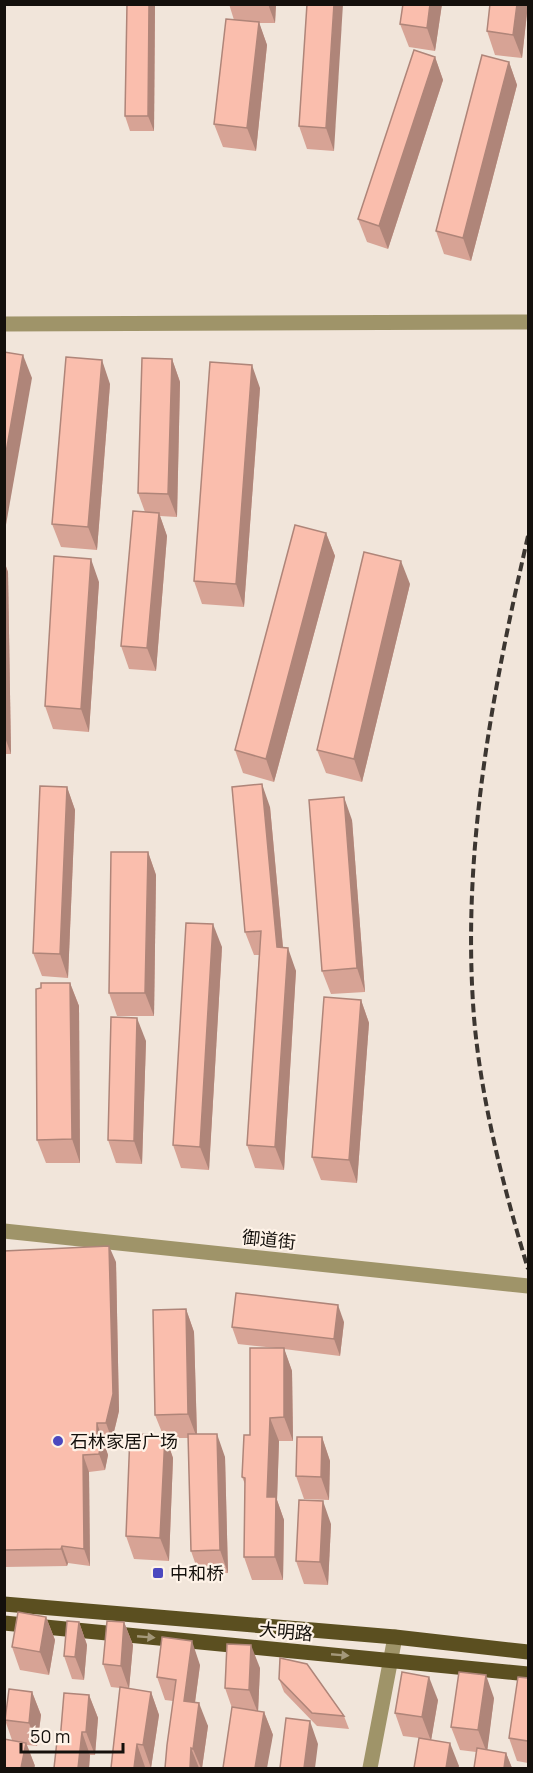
<svg xmlns="http://www.w3.org/2000/svg" width="533" height="1773" font-family="Manrope,'Noto Sans SC',sans-serif">
<style>
.lines{fill:none;stroke-linecap:round;stroke-linejoin:round}
.minor{stroke:#9f9469;stroke-width:15}
.major{stroke:#5b4f20;stroke-width:15}
.rail{stroke:#3c3631;stroke-width:4;stroke-dasharray:9 4.5;stroke-linecap:butt}
.wall{fill:#d7a395}
.shaded-wall{fill:#af8579}
.building{fill:#fabead;stroke:#af8579;stroke-width:1.5}
.oneway{fill:#a4987a}
.poi-dot{fill:#4c48bf;stroke:#fef2e7;stroke-width:2}
.labels{text-anchor:middle;dominant-baseline:central;stroke-width:4.5;stroke-linejoin:round;paint-order:stroke}
.street-label{font-size:18px;fill:#14100c;stroke:#fef2e7}
.poi-label{font-size:18px;fill:#14100c;stroke:#fef2e7;text-anchor:start}
</style>
<rect width="100%" height="100%" fill="#f1e5da"/>
<g class="lines">
<g class="minor">
<polyline points="4,324 528,322"/>
<polyline points="4,1231 528,1286"/>
<polyline points="370,1768 395,1637"/>
</g>
<g class="major">
<polyline points="4,1604 395,1637 528,1652"/>
<polyline points="4,1623 528,1674"/>
</g>
<path class="rail" d="M528,536C493,689 463,844 473,1003C478,1089 503,1186 528,1269"/>
</g>
<g class="wall">
<polygon points="127,4 155,4 154,131 130,131 125,116"/>
<polygon points="229,4 276,4 275,23 259,23 267,45 256,151 223,147 214,124 234,20"/>
<polygon points="307,4 334,151 307,149 299,126"/>
<polygon points="403,4 442,4 435,51 409,47 400,24"/>
<polygon points="528,4 522,58 495,55 487,31"/>
<polygon points="435,57 443,80 388,249 367,242 358,219"/>
<polygon points="509,62 517,85 471,261 444,254 436,231"/>
<polygon points="172,359 180,382 177,517 160,516 167,536 156,671 129,669 121,646 145,512 138,493"/>
<polygon points="110,384 97,550 61,547 52,524"/>
<polygon points="260,388 244,607 202,604 194,581"/>
<polygon points="326,533 335,556 274,782 243,773 235,750"/>
<polygon points="4,561 8,572 11,754 4,754"/>
<polygon points="99,582 89,732 53,729 45,706"/>
<polygon points="410,584 362,782 326,773 317,750"/>
<polygon points="67,787 75,810 68,978 42,976 33,953"/>
<polygon points="270,807 283,947 296,971 284,1170 255,1168 247,1145 259,955 254,955 245,932"/>
<polygon points="352,820 365,992 331,994 322,971"/>
<polygon points="148,852 156,875 154,1016 117,1016 109,993"/>
<polygon points="222,947 209,1170 181,1168 173,1145"/>
<polygon points="70,983 79,1006 80,1163 46,1163 37,1140"/>
<polygon points="361,1000 369,1023 357,1183 321,1180 312,1157"/>
<polygon points="146,1041 142,1164 116,1163 108,1140"/>
<polygon points="4,1251 116,1262 119,1411 112,1440 103,1440 108,1455 105,1470 89,1472 90,1566 68,1563 67,1566 4,1567"/>
<polygon points="186,1309 194,1332 197,1434 225,1457 228,1573 199,1574 191,1551 188,1438 166,1438 173,1458 169,1561 134,1559 126,1536 163,1435 155,1415"/>
<polygon points="344,1322 340,1356 284,1349 292,1371 293,1441 279,1441 277,1500 284,1520 283,1580 252,1580 244,1557 245,1484 242,1477 250,1435 276,1348 238,1344 232,1327"/>
<polygon points="322,1437 330,1461 329,1500 304,1499 296,1476"/>
<polygon points="331,1524 328,1585 304,1584 296,1561"/>
<polygon points="46,1617 55,1640 49,1675 20,1670 12,1647"/>
<polygon points="79,1622 87,1645 84,1680 72,1679 64,1656"/>
<polygon points="124,1622 133,1645 129,1689 151,1692 159,1715 151,1768 145,1767 111,1768 120,1688 111,1687 103,1664"/>
<polygon points="200,1665 195,1703 208,1726 202,1768 165,1768 173,1701 165,1700 157,1677"/>
<polygon points="260,1668 258,1711 264,1712 273,1735 232,1708 225,1688"/>
<polygon points="528,1678 528,1763 517,1761 509,1738"/>
<polygon points="279,1679 344,1716 349,1729 317,1726 284,1692"/>
<polygon points="32,1692 41,1715 37,1746 27,1745 35,1766 12,1740 5,1720"/>
<polygon points="89,1695 98,1718 95,1755 90,1755 89,1768 54,1768 60,1741"/>
<polygon points="494,1698 487,1750 506,1753 512,1768 474,1768 476,1752 460,1750 451,1727"/>
<polygon points="438,1700 431,1740 459,1766 458,1768 414,1768 419,1738 403,1736 395,1713"/>
</g>
<g class="shaded-wall">
<polygon points="149,4 155,4 154,131 148,116"/>
<polygon points="268,4 276,4 275,23"/>
<polygon points="334,4 343,4 334,151 326,128"/>
<polygon points="430,4 442,4 435,51 427,28"/>
<polygon points="517,4 528,4 522,58 513,35"/>
<polygon points="259,22 267,45 256,151 247,128"/>
<polygon points="435,57 443,80 388,249 379,226"/>
<polygon points="509,62 517,85 471,261 463,238"/>
<polygon points="23,355 32,378 4,536 4,464"/>
<polygon points="172,359 180,382 177,517 168,494"/>
<polygon points="102,360 110,384 97,550 88,527"/>
<polygon points="252,365 260,388 244,607 236,584"/>
<polygon points="159,513 167,536 156,671 147,648"/>
<polygon points="326,533 335,556 274,782 266,759"/>
<polygon points="91,559 99,582 89,732 81,709"/>
<polygon points="4,561 8,572 11,754 4,735"/>
<polygon points="401,561 410,584 362,782 354,759"/>
<polygon points="262,784 270,807 285,970 277,947"/>
<polygon points="67,787 75,810 68,978 60,954"/>
<polygon points="344,797 352,820 365,992 357,968"/>
<polygon points="4,799 6,804 4,819"/>
<polygon points="148,852 156,875 154,1016 145,993"/>
<polygon points="213,924 222,947 209,1170 200,1147"/>
<polygon points="288,948 296,971 284,1170 275,1147"/>
<polygon points="70,983 79,1006 80,1163 72,1139"/>
<polygon points="361,1000 369,1023 357,1183 349,1160"/>
<polygon points="137,1018 146,1041 142,1164 134,1141"/>
<polygon points="109,1246 116,1262 119,1411 112,1440 106,1423"/>
<polygon points="338,1305 344,1322 340,1356 334,1339"/>
<polygon points="186,1309 194,1332 197,1438 188,1414"/>
<polygon points="284,1348 292,1371 293,1441 284,1417"/>
<polygon points="270,1418 279,1441 277,1500 284,1520 283,1580 275,1557 267,1497"/>
<polygon points="97,1423 108,1455 105,1470 99,1454 97,1438"/>
<polygon points="217,1434 225,1457 228,1573 220,1550"/>
<polygon points="165,1435 173,1458 169,1561 160,1538"/>
<polygon points="322,1437 330,1461 329,1500 321,1477"/>
<polygon points="83,1455 89,1472 90,1566 84,1549"/>
<polygon points="323,1501 331,1524 328,1585 320,1562"/>
<polygon points="62,1546 68,1563 67,1566 61,1549"/>
<polygon points="46,1617 55,1640 49,1675 40,1652"/>
<polygon points="79,1622 87,1645 84,1680 75,1657"/>
<polygon points="124,1622 133,1645 129,1689 121,1666"/>
<polygon points="192,1641 200,1665 192,1724 184,1701"/>
<polygon points="251,1645 260,1668 258,1713 249,1690"/>
<polygon points="486,1675 494,1698 487,1753 478,1730"/>
<polygon points="429,1677 438,1700 431,1741 422,1717"/>
<polygon points="32,1692 41,1715 37,1746 29,1723"/>
<polygon points="151,1692 159,1715 151,1768 143,1745"/>
<polygon points="89,1695 98,1718 95,1755 86,1732"/>
<polygon points="199,1703 208,1726 202,1768 201,1768 193,1749"/>
<polygon points="264,1712 273,1735 267,1768 255,1768"/>
<polygon points="310,1721 318,1744 315,1768 304,1768"/>
<polygon points="82,1732 90,1755 89,1768 78,1768"/>
<polygon points="26,1743 35,1766 34,1768 21,1768"/>
<polygon points="450,1743 459,1766 458,1768 446,1768"/>
<polygon points="137,1744 145,1767 145,1768 134,1768"/>
<polygon points="191,1748 199,1768 190,1768"/>
<polygon points="506,1753 512,1768 504,1768"/>
</g>
<g class="building">
<polygon points="127,4 149,4 148,116 125,116"/>
<polygon points="307,4 334,4 326,128 299,126"/>
<polygon points="403,4 430,4 427,28 400,24"/>
<polygon points="490,4 517,4 513,35 487,31"/>
<polygon points="226,19 259,22 247,128 214,124"/>
<polygon points="414,50 435,57 379,226 358,219"/>
<polygon points="482,55 509,62 463,238 436,231"/>
<polygon points="4,352 23,355 4,464"/>
<polygon points="66,357 102,360 88,527 52,524"/>
<polygon points="142,358 172,359 168,494 138,493"/>
<polygon points="210,362 252,365 236,584 194,581"/>
<polygon points="133,511 159,513 147,648 121,646"/>
<polygon points="295,525 326,533 266,759 235,750"/>
<polygon points="364,552 401,561 354,759 317,750"/>
<polygon points="54,556 91,559 81,709 45,706"/>
<polygon points="262,784 277,947 288,948 275,1147 247,1145 261,931 245,932 232,787"/>
<polygon points="40,786 67,787 60,954 33,953"/>
<polygon points="344,797 357,968 322,971 309,800"/>
<polygon points="111,852 148,852 145,993 109,993"/>
<polygon points="186,923 213,924 200,1147 173,1145"/>
<polygon points="41,983 70,983 72,1139 37,1140 36,989 41,988"/>
<polygon points="324,997 361,1000 349,1160 312,1157"/>
<polygon points="111,1017 137,1018 134,1141 108,1140"/>
<polygon points="109,1246 113,1394 106,1423 97,1423 97,1438 102,1439 99,1454 83,1455 84,1549 62,1546 61,1549 4,1550 4,1251"/>
<polygon points="236,1293 338,1305 334,1339 232,1327"/>
<polygon points="186,1309 188,1414 155,1415 153,1310"/>
<polygon points="250,1348 284,1348 284,1417 270,1418 267,1497 276,1497 275,1557 244,1557 245,1478 242,1477 244,1435 250,1435"/>
<polygon points="130,1434 165,1435 160,1538 126,1536"/>
<polygon points="188,1434 217,1434 220,1550 191,1551"/>
<polygon points="297,1437 322,1437 321,1477 296,1476"/>
<polygon points="299,1500 323,1501 320,1562 296,1561"/>
<polygon points="18,1612 46,1617 40,1652 12,1647"/>
<polygon points="67,1621 79,1622 75,1657 64,1656"/>
<polygon points="107,1621 124,1622 121,1666 103,1664"/>
<polygon points="162,1637 192,1641 184,1701 199,1703 193,1749 191,1748 190,1768 165,1768 167,1745 176,1680 157,1677"/>
<polygon points="227,1644 251,1645 249,1690 225,1688"/>
<polygon points="280,1658 307,1664 344,1716 312,1713 279,1679"/>
<polygon points="402,1672 429,1677 422,1717 395,1713"/>
<polygon points="459,1672 486,1675 478,1730 451,1727"/>
<polygon points="518,1677 528,1678 528,1741 509,1738"/>
<polygon points="120,1687 151,1692 143,1745 137,1744 134,1768 111,1768"/>
<polygon points="9,1689 32,1692 29,1723 5,1720"/>
<polygon points="64,1693 89,1695 86,1732 82,1732 78,1768 54,1768 57,1741 60,1741"/>
<polygon points="232,1707 264,1712 255,1768 223,1768"/>
<polygon points="286,1718 310,1721 304,1768 280,1768"/>
<polygon points="419,1738 450,1743 446,1768 414,1768"/>
<polygon points="4,1739 26,1743 21,1768 4,1768"/>
<polygon points="477,1748 506,1753 504,1768 474,1768"/>
</g>
<defs><path id="oneway-solid" d="M-6-.8H1V-3.2L6.5 0L1 3.2V.8H-6Z" transform="scale(1.5)"/></defs>
<g class="oneway">
<use href="#oneway-solid" transform="translate(146 1637) rotate(5)"/>
<use href="#oneway-solid" transform="translate(340 1655) rotate(5)"/>
</g>
<g class="poi-dot">
<circle cx="58" cy="1441" r="6"/>
<rect x="152" y="1567" width="12" height="12" rx="3"/>
</g>
<g class="labels">
<g class="street-label">
<text transform="translate(269 1239) rotate(6)">御道街</text>
<text transform="translate(286 1631) rotate(5)">大明路</text>
</g>
<g class="poi-label">
<text x="70" y="1441">石林家居广场</text>
<text x="170" y="1573">中和桥</text>
</g>
</g>
<rect width="533" height="1773" fill="none" stroke="#14100c" stroke-width="12"/>
<path d="M21 1743v9h102v-9" fill="none" stroke="#14100c" stroke-width="3"/>
<text x="30" y="1743" font-size="18" fill="#14100c" stroke="#fef2e7" stroke-width="4.5" paint-order="stroke">50 m</text>
</svg>
